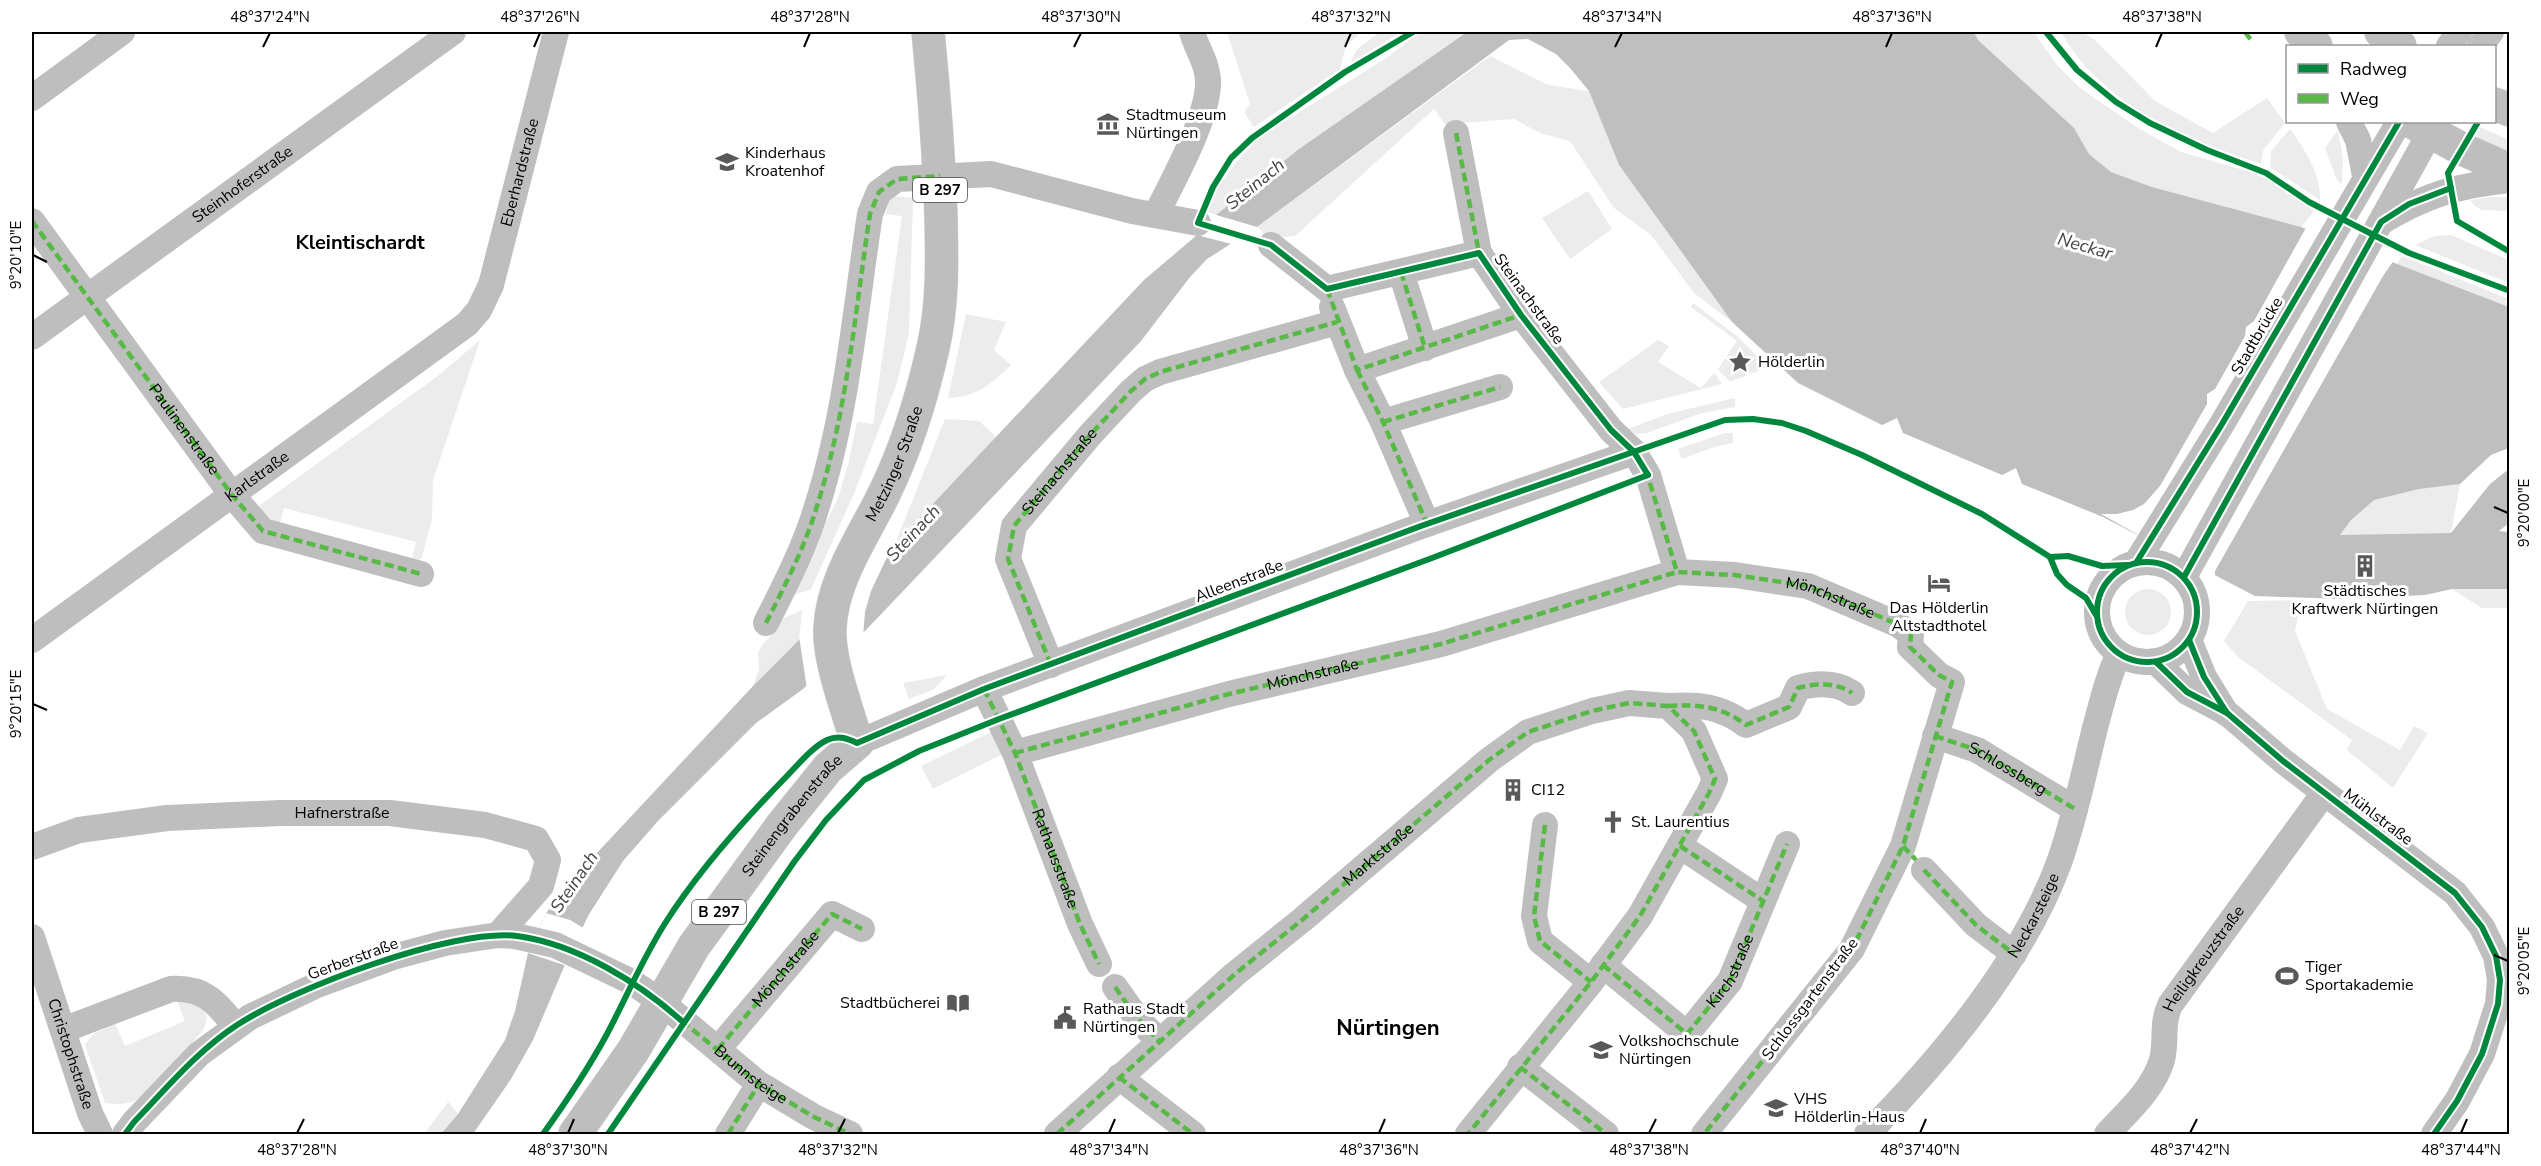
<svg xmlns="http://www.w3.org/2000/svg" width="2541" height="1166" font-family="'Nunito Sans',sans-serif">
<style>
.green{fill:#ececec}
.water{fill:#bfbfbf}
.pier{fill:#fff}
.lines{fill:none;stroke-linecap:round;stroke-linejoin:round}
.major-casing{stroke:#dbdbdb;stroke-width:34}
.minor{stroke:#bebebe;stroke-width:26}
.major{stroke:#bebebe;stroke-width:33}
.quiet{stroke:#58b947;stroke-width:4.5;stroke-dasharray:9 4.5;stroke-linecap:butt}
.cycleway-casing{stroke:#fff;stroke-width:10}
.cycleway{stroke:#00873e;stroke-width:6}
.ticks{fill:none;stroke:#000;stroke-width:2}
.labels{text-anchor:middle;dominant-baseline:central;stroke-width:6;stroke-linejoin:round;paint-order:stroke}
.shield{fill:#fff;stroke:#4c4c4c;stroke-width:1.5}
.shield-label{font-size:15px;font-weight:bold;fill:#000}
.poi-label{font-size:16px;fill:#000;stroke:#fff;text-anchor:start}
.street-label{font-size:16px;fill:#000;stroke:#fff}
.water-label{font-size:18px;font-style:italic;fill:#444;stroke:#fff}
.quarter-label{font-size:20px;font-weight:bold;fill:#000;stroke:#fff}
.district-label{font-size:22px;font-weight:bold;fill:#000;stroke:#fff}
.neatline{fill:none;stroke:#000;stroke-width:2}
.ticks-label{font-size:15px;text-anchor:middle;fill:#000}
</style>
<rect width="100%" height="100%" fill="#fff"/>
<g class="green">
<polygon points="1227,32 1361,32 1346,46 1340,69 1254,127 1244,112 1250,104"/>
<polygon points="1380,32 1401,32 1350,63 1357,49"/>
<polygon points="1420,32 1467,32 1299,149 1216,215 1206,211 1222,180 1238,160 1261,136 1388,57"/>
<polygon points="1974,32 2034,32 2056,64 2080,88 2138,128 2181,152 2254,173 2278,184 2314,211 2301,227 2152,187 2111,172 2089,154 2073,128 1978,40"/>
<path d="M2060,32H2082L2095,40L2155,101L2213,133L2267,98L2285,123L2263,150L2261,164C2198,143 2135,119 2088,69C2077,58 2069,44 2060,32Z"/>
<polygon points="1490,56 1548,85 1589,91 1619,165 1732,322 1694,293 1651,235 1614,208 1570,141 1540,133 1514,119 1445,124 1434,109 1295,236 1269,238 1257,227"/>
<polygon points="2480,127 2509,140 2509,154 2475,138"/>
<path d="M2290,129C2305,150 2321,174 2320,200L2270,167L2271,151Z"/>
<polygon points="2338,130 2343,159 2342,184 2337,180 2325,148"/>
<polygon points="1588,191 1612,229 1570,259 1542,218"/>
<polygon points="894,196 913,198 909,333 897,383 853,496 811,589 789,597 838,498 848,465 857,422 873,424 902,216 885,214 890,200"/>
<polygon points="2489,197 2509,197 2509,211 2482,210 2473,205 2471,200"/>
<polygon points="2451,235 2509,260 2509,283 2415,245 2434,236"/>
<polygon points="2402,256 2509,299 2509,307 2397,264"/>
<polygon points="1693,303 1737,336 1768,367 1730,382 1718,369 1737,341 1691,307"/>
<path d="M966,314L1006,322L994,350L1011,365C990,385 977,397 948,398Z"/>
<polygon points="480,340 433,480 432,519 422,557 417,562 412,560 416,542 284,508 279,526 267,521 256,508 439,375"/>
<polygon points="1658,340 1669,346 1658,362 1701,388 1714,373 1722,384 1623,409 1599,382"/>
<polygon points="1735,398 1735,407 1702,413 1647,433 1636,434 1628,429 1667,414"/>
<polygon points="945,419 979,421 996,437 895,544"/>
<polygon points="1725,433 1733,433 1733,443 1714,447 1682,459 1678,449"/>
<path d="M2460,484L2451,533L2339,536C2348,523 2361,505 2376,499C2401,489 2433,487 2460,484Z"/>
<circle cx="2148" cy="612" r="23"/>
<polygon points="2452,589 2509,589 2509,608 2482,608"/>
<polygon points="2301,600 2295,631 2327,709 2400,750 2414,726 2428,733 2393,788 2347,750 2352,740 2238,657 2224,641 2248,601"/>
<polygon points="802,610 799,641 753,686 759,669 758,653 762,645 772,634 780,620"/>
<polygon points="947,675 933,690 909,699 903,683"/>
<polygon points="995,730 1007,752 933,789 921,766"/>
<path d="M176,998L204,1008L207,1019L204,1029C188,1047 153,1092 134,1101C125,1105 114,1104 105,1103L85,1045L93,1034L115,1024L125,1046L185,1021Z"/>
<polygon points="448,1102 458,1114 441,1134 424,1134"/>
</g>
<polygon class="water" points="1467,32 1974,32 1978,40 2074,128 2089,154 2111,172 2152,187 2301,227 2509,307 2509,448 2491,455 2460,484 2419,489 2374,500 2351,520 2340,535 2451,533 2490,484 2509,469 2509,523 2499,531 2509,532 2509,589 2452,589 2425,595 2342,599 2255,596 2103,517 2022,484 2016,468 2002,475 1903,433 1897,418 1882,425 1798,383 1732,322 1619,165 1589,91 1570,68 1556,54 1528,39 1509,40 1257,227 1207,259 1190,277 1141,341 866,630 803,689 756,723 658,821 623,861 588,916 564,967 533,1040 511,1079 473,1134 441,1134 458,1114 505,1040 515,1011 528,953 546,913 596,854 753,686 895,544 1144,280 1197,235 1216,215 1299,149"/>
<g class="pier">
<polygon points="1213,214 1257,227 1260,229 1235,245 1197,235 1200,228"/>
<polygon points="2307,226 2394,260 2383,276 2215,571 2215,578 2101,514 2117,514 2133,510 2144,504 2160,486 2207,404 2207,394 2215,389 2245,336 2246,327 2254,321"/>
<polygon points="895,540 871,591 865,612 863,637 807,689 799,636"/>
<polygon points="546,913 570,920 585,929 567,966 528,953"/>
</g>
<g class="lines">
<g class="major-casing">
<g id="major">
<polyline points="2301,32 2316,46"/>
<polyline points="2381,32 2400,46"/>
<polyline points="2494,104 2510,110"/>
<polyline points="2412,122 2462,149 2510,170"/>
<path id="s14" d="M575,1134L633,1051L694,946L782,825L828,768L857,743C848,711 828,660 830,628C832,580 863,537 884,494C906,449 922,397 933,348C943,305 942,261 941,217C939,155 934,93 928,32"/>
</g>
</g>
<g class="minor">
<polyline points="2449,46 2459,32"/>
<polyline points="2480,46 2491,32"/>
<polyline points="32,98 122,32"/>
<polyline points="2349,122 2358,140 2365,176"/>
<polyline points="1456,133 1479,253"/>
<path d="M1156,215C1173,180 1206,122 1208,85C1209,65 1197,50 1192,32"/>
<path id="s1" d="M32,221L232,495L263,531L421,574"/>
<path d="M2381,222C2425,195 2459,185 2510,180"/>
<path id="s2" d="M1271,245L1327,289L1479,253L1521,315L1611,430L1634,452L1648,475L1677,572L1735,575L1808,586L1897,624L1911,634L1910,647L1939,675L1952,682L1903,846L1852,949L1704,1134"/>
<polyline points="1401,272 1425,348"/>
<polyline points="1332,307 1357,370 1521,315"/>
<path id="s3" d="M32,337L453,32"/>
<polyline points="1357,370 1383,422 1427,524"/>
<polyline points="1383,422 1500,387"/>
<circle cx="2147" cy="612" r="50"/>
<polyline points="2136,563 2222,424 2399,122"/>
<polyline points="2184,577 2436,122"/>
<path d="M766,623C785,585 805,547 817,506C847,412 855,312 870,214L879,192L897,179L991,174L1132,211L1198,223"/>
<path id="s4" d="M32,640L467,324L479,310L491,285L556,32"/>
<polyline points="2189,640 2204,677 2226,713"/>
<polyline points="2156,662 2187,692 2227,713 2283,761 2455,893 2482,927 2496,956 2500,980 2498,1004 2482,1054 2457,1101 2434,1134"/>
<polyline points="1051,665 1008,559 1014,526 1090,435 1131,391 1145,379 1160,372 1337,322"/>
<path id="s5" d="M984,689L1015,753L1080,924L1099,964"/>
<path d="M1668,706C1699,704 1721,706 1746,725L1789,707L1798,688C1816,683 1836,682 1852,693"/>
<path id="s6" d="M1935,736L1977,750L2075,809"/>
<polyline points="857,743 984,689 1421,526 1634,452"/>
<polyline points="1015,753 1229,694 1441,644 1677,572"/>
<polyline points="1545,825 1534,916 1540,941 1591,982"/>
<polyline points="1680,846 1763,901"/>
<path id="s7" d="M32,847L79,830L167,818L280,813H390L485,825L536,839L548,860L541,886L498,935"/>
<polyline points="1924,870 1976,925 2014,954"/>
<path id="s8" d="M32,937L90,1113L100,1134"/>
<path id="s9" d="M1603,965L1687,1034L1730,981L1787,844"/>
<polyline points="1115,987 1137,1018 1159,1041"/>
<path d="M63,1030L171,989C204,987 216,1002 235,1026"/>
<polyline points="718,1049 832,914 862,929"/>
<polyline points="1520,1067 1606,1134"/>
<polyline points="1119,1077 1193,1134"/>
<path id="s10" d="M125,1134L134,1122L199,1054L250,1017L317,985L393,957L445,943L498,935L515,936L555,945L632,982L661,1002L759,1084L814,1117L850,1134"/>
<polyline points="728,1134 759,1084"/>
<path id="s11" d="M1057,1134L1235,974L1302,920L1489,760L1528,732L1592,711L1629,703L1668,706L1694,731L1715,779L1709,793L1640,916L1591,982L1468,1134"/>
<path id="s12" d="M1867,1134C1941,1059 2024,960 2060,860C2075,817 2084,772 2095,728C2102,703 2107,678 2119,654"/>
<path id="s13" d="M2107,1134C2127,1112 2153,1090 2162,1060C2167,1041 2161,1025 2170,1005L2324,793"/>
</g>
<use href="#major" class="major"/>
<g class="quiet">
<polyline points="2245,32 2251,40"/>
<polyline points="1456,133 1479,253"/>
<polyline points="32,221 232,495 263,531 421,574"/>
<polyline points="1401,272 1425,348"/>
<polyline points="1327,289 1357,370 1521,315"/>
<polyline points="1357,370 1383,422 1427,524"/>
<polyline points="1383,422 1500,387"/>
<polyline points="1646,470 1677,572 1735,575 1808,586 1897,624 1911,634 1910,647 1939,675 1952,682 1903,846 1852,949 1704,1134"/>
<path d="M766,623C785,585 805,547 817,506C847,412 855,312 870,214L879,192L897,179L940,176"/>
<path id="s15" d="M1051,665L1008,559L1014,526L1090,435L1131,391L1145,379L1160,372L1337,322"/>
<polyline points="984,689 1015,753 1080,924 1099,964"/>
<path d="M1668,706C1699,704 1721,706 1746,725L1789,707L1798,688C1816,683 1836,682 1852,693"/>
<polyline points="1935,736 1977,750 2075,809"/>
<path id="s16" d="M1015,753L1229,694L1441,644L1677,572"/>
<polyline points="1545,825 1534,916 1540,941 1591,982"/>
<polyline points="1680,846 1763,901"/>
<polyline points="1903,846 1916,860"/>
<polyline points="1924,870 1976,925 2014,954"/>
<polyline points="1603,965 1687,1034 1730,981 1787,844"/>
<polyline points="1115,987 1137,1018 1159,1041"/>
<polyline points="682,1021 759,1084 814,1117 850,1134"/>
<path id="s17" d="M718,1049L832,914L862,929"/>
<polyline points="1520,1067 1606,1134"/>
<polyline points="1119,1077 1193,1134"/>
<polyline points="728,1134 759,1084"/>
<polyline points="1057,1134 1235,974 1302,920 1489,760 1528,732 1592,711 1629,703 1668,706 1694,731 1715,779 1709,793 1640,916 1591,982 1468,1134"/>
</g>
<g class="cycleway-casing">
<g id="cycleway">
<polyline points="1413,32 1345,72 1252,138 1231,158 1213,187 1198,223 1271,245 1327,289 1479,253 1521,315 1611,430 1634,452 1648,475"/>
<polyline points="2046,32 2077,70 2116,102 2150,123 2207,150 2266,173 2309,202 2409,253 2510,291"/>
<polyline points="2478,122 2448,173 2457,221 2510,252"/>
<polyline points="2050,557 2068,556 2102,566 2127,565"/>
<circle cx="2147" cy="612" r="50"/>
<polyline points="2136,563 2222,424 2399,122"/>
<polyline points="2184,577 2381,222 2409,204 2451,188"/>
<polyline points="2189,640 2204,677 2227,713"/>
<polyline points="2156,662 2187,692 2227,713 2283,761 2455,893 2482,927 2496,956 2500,980 2498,1004 2482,1054 2457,1101 2434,1134"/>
<path d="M125,1134L134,1122C166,1089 197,1051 237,1025C292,989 452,928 517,936C577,944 640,983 684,1023"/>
<path d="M543,1134C566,1102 588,1069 607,1034C626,998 642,960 664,925C698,871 742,822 786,777C798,765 811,748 827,740C838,735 847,738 857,743L984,689L1421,526L1725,420L1753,419L1782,423L1806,431L1862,455L1982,514L2050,557L2057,574L2067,585L2086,598L2096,615"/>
<polyline points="608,1134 794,862 826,820 864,780 919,751 999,719 1432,558 1648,475"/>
</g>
</g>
<use href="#cycleway" class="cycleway"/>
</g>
<path class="ticks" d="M263,47L270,33M534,47L540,33M804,47L810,33M1074,47L1081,33M1345,47L1351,33M1615,47L1622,33M1886,47L1892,33M2156,47L2162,33M33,255L47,262M2494,507L2508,513M33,704L47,710M2494,955L2508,961M297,1133L304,1119M568,1133L574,1119M838,1133L845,1119M1109,1133L1115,1119M1379,1133L1385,1119M1649,1133L1656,1119M1920,1133L1926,1119M2190,1133L2197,1119M2461,1133L2467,1119"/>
<defs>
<g id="museum-bare" transform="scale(1.8)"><path d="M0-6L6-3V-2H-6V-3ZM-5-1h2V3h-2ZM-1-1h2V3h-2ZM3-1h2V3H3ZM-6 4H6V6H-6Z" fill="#595959" stroke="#fff" stroke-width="2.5" paint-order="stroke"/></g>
<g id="school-bare" transform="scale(1.8)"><path d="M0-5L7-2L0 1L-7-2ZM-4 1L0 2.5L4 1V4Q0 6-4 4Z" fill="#595959" stroke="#fff" stroke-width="2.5" paint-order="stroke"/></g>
<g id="sight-bare" transform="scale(1.8)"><path d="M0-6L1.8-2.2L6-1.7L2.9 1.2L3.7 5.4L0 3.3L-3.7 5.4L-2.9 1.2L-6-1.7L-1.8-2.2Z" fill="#595959" stroke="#fff" stroke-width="2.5" paint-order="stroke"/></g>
<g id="building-bare" transform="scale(1.8)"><path d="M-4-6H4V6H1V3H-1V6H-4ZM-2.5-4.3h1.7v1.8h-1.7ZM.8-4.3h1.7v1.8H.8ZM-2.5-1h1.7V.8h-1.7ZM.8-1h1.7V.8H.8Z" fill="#595959" stroke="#fff" stroke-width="2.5" paint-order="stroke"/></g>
<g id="hotel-bare" transform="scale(1.8)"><path d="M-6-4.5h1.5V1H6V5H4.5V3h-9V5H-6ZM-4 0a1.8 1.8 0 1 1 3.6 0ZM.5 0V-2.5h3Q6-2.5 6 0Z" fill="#595959" stroke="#fff" stroke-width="2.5" paint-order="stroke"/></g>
<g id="church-bare" transform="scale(1.8)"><path d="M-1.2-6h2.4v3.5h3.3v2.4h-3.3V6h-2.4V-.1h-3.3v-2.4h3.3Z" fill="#595959" stroke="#fff" stroke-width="2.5" paint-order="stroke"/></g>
<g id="stadium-bare" transform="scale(1.8)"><path d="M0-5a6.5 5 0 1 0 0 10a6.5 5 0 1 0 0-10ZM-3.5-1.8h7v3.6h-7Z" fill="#595959" stroke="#fff" stroke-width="2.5" paint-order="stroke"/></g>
<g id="library-bare" transform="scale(1.8)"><path d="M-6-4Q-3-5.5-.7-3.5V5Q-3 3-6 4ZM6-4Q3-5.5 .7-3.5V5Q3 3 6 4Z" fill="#595959" stroke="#fff" stroke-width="2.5" paint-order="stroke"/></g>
<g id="civic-bare" transform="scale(1.8)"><path d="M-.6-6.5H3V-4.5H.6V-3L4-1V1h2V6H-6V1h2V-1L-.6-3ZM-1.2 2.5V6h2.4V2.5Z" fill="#595959" stroke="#fff" stroke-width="2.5" paint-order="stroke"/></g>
<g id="university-bare" transform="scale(1.8)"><path d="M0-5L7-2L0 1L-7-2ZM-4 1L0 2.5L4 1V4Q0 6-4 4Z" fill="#595959" stroke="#fff" stroke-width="2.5" paint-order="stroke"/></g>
</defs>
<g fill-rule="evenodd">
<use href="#museum-bare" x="1108" y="124"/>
<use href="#school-bare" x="727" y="162"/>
<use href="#sight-bare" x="1740" y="362"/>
<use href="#building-bare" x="2365" y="566"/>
<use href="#hotel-bare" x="1939" y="583"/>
<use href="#building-bare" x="1513" y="790"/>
<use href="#church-bare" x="1613" y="822"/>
<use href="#stadium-bare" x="2287" y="976"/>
<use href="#library-bare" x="958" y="1003"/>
<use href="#civic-bare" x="1065" y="1018"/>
<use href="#university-bare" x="1601" y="1050"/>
<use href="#school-bare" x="1776" y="1108"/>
</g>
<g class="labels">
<g class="shield">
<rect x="913" y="178" width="54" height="24" rx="4.5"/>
<rect x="692" y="900" width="54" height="24" rx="4.5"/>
</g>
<g class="shield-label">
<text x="940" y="190">B 297</text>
<text x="719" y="912">B 297</text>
</g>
<g class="poi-label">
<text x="1126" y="115">Stadtmuseum<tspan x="1126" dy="18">Nürtingen</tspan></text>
<text x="745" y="153">Kinderhaus<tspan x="745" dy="18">Kroatenhof</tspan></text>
<text x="1758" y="362">Hölderlin</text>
<text x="2365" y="591" text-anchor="middle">Städtisches<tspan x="2365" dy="18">Kraftwerk Nürtingen</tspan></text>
<text x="1939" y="608" text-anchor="middle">Das Hölderlin<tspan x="1939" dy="18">Altstadthotel</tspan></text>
<text x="1531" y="790">CI12</text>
<text x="1631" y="822">St. Laurentius</text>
<text x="2305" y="967">Tiger<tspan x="2305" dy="18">Sportakademie</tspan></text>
<text x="940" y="1003" text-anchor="end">Stadtbücherei</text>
<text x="1083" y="1009">Rathaus Stadt<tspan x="1083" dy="18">Nürtingen</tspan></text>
<text x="1619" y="1041">Volkshochschule<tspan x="1619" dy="18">Nürtingen</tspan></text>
<text x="1794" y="1099">VHS<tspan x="1794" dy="18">Hölderlin-Haus</tspan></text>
</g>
<g class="street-label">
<text stroke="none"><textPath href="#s4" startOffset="700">Eberhardstraße</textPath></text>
<text stroke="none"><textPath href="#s3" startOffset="260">Steinhoferstraße</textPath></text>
<text transform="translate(1529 299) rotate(54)">Steinachstraße</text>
<text transform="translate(2257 336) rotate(-60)">Stadtbrücke</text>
<text stroke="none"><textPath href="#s1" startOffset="258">Paulinenstraße</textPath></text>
<text stroke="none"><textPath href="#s14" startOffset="780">Metzinger Straße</textPath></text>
<text stroke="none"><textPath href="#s15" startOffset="219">Steinachstraße</textPath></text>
<text stroke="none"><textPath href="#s4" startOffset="278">Karlstraße</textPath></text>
<text transform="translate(1239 581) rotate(-21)">Alleenstraße</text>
<text stroke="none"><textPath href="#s2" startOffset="765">Mönchstraße</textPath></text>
<text stroke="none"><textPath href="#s16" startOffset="308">Mönchstraße</textPath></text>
<text stroke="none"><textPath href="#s6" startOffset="80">Schlossberg</textPath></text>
<text stroke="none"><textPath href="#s7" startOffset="314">Hafnerstraße</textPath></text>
<text stroke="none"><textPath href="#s14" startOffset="386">Steinengrabenstraße</textPath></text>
<text transform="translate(2378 817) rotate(37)">Mühlstraße</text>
<text stroke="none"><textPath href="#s11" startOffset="426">Marktstraße</textPath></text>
<text stroke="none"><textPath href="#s5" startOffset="184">Rathausstraße</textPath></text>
<text stroke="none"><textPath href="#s12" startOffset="276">Neckarsteige</textPath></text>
<text transform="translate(353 959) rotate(-20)">Gerberstraße</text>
<text stroke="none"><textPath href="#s13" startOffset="206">Heiligkreuzstraße</textPath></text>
<text stroke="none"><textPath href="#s17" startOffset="105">Mönchstraße</textPath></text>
<text stroke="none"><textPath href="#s9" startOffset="186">Kirchstraße</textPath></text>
<text transform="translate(1810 999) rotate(-53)">Schlossgartenstraße</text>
<text stroke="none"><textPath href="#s8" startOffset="123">Christophstraße</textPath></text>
<text stroke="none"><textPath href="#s10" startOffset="729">Brunnsteige</textPath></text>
</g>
<g class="water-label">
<text transform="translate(1255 184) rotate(-39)">Steinach</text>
<text transform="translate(2085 246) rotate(16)">Neckar</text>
<text transform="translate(913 533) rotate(-47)">Steinach</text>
<text transform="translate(574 882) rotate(-56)">Steinach</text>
</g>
<g class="quarter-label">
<text x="360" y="242">Kleintischardt</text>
</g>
<g class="district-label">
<text x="1388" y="1028">Nürtingen</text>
</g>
</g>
<rect width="2541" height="1166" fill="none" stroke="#ffffff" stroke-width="66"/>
<rect x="2286" y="45" width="210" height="78" fill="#ffffff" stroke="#999999" stroke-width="1.5"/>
<rect x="2298" y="64" width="30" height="9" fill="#00873e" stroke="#999999" stroke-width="1.5"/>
<text x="2340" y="75" font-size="18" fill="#000000">Radweg</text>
<rect x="2298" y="94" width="30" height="9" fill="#58b947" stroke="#999999" stroke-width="1.5"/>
<text x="2340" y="105" font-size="18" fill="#000000">Weg</text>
<rect x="33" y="33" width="2475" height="1100" class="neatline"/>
<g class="ticks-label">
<text x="270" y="22">48°37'24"N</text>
<text x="540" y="22">48°37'26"N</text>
<text x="810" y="22">48°37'28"N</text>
<text x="1081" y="22">48°37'30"N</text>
<text x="1351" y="22">48°37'32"N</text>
<text x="1622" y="22">48°37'34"N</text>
<text x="1892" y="22">48°37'36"N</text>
<text x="2162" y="22">48°37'38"N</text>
<text transform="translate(16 255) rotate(-90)" y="5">9°20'10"E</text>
<text transform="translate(2524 513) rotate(-90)" y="5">9°20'00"E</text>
<text transform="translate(16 704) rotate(-90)" y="5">9°20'15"E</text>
<text transform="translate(2524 961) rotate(-90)" y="5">9°20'05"E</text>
<text x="297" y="1155">48°37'28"N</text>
<text x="568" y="1155">48°37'30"N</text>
<text x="838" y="1155">48°37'32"N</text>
<text x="1109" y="1155">48°37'34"N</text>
<text x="1379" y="1155">48°37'36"N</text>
<text x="1649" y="1155">48°37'38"N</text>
<text x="1920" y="1155">48°37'40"N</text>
<text x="2190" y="1155">48°37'42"N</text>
<text x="2461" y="1155">48°37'44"N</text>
</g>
</svg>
